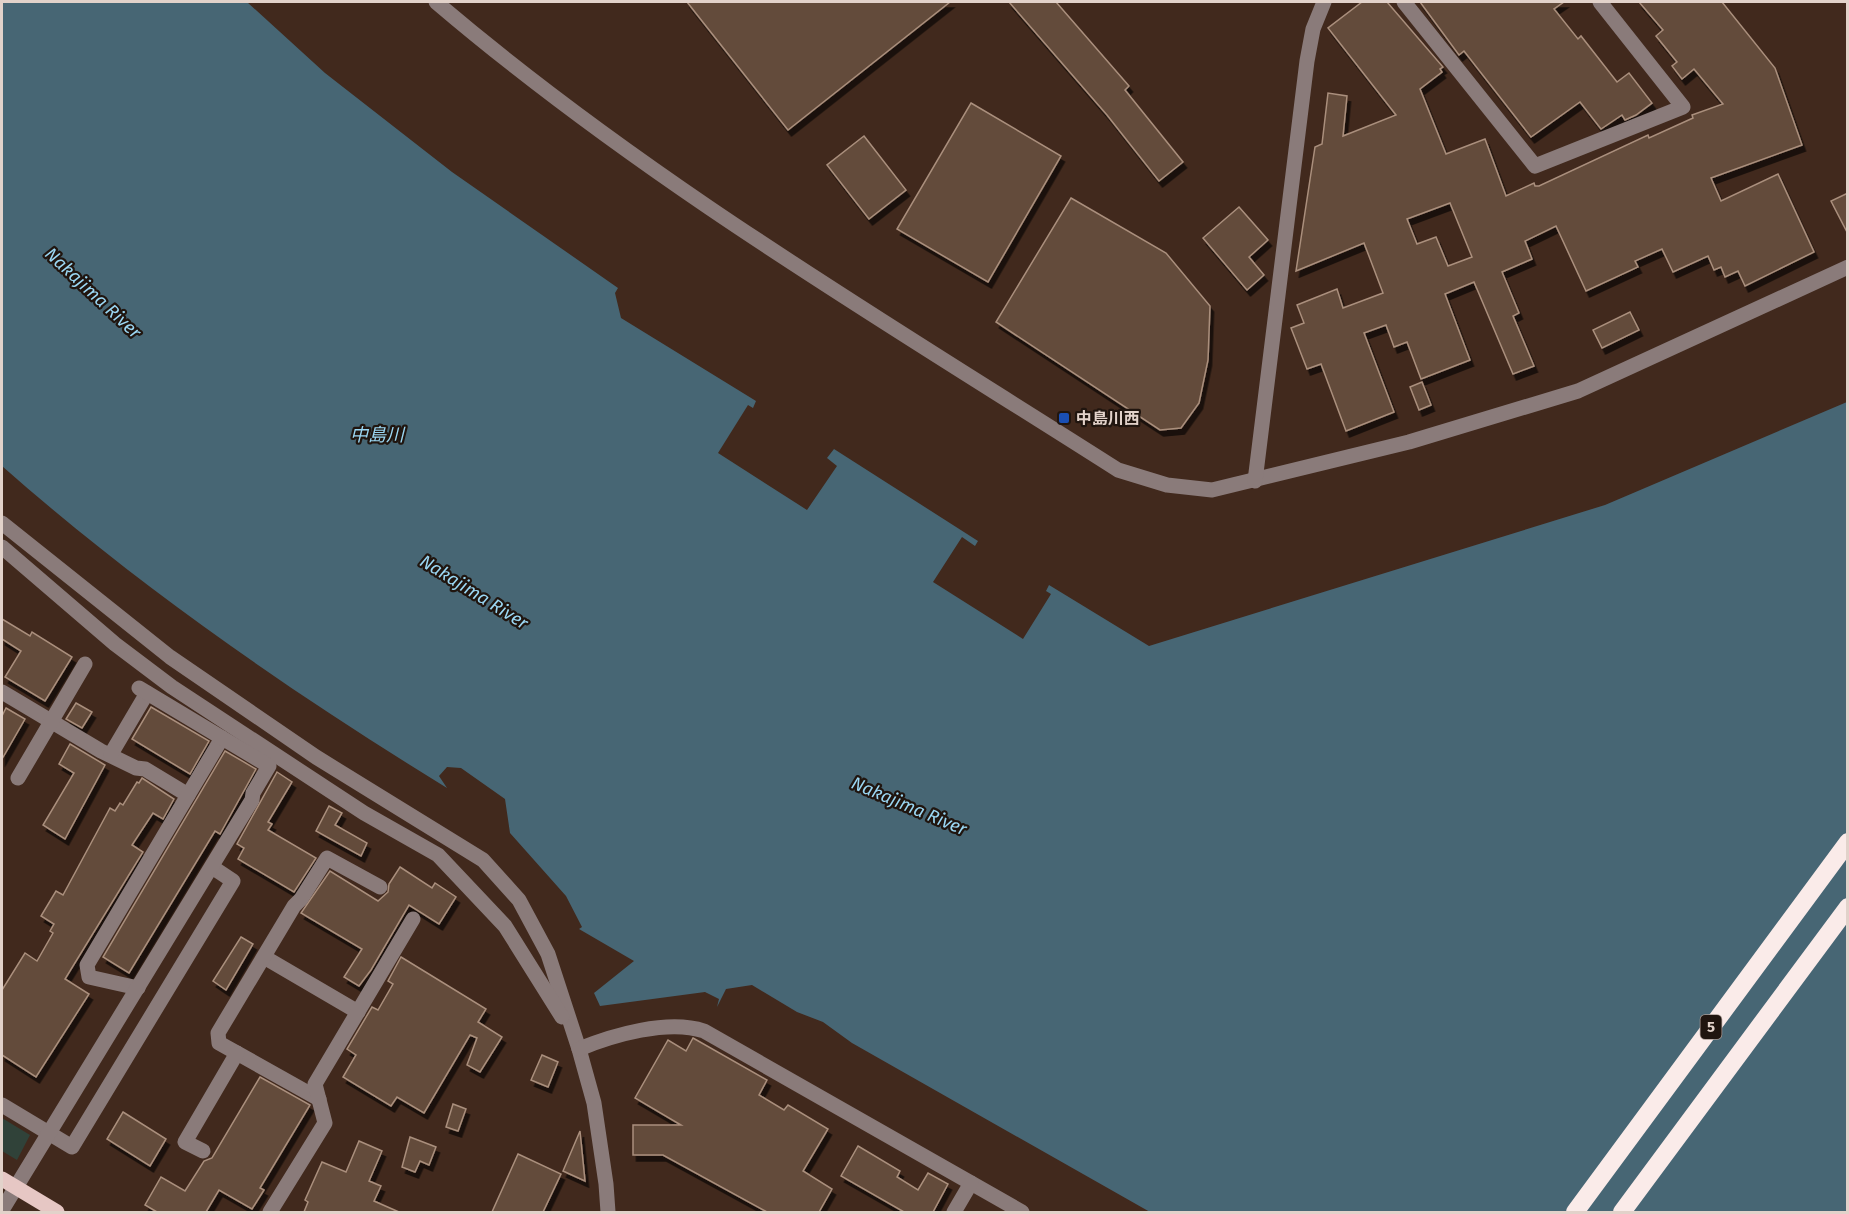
<svg xmlns="http://www.w3.org/2000/svg" width="1849" height="1214" font-family="'Fira Sans','Noto Sans JP',sans-serif">
<style>
.green{fill:#304239}
.water{fill:#476674}
.building{fill:#634b3a;stroke:#aa8f7d;stroke-width:1.5;fill-rule:evenodd;filter:url(#shadow)}
.lines{fill:none;stroke-linecap:round;stroke-linejoin:round}
.minor{stroke:#8a7b7a;stroke-width:15}
.major{stroke:#e6c7c4;stroke-width:15}
.highway{stroke:#faebe9;stroke-width:18}
.transit-dot{fill:#1a4fb4;stroke:#20150f;stroke-width:2}
.labels{text-anchor:middle;dominant-baseline:central;stroke-width:4.5;stroke-linejoin:round;paint-order:stroke}
.shield{fill:#20150f;stroke:#a89992;stroke-width:1.5}
.shield-label{font-size:15px;font-weight:bold;fill:#e2d2ca}
.poi-label{font-size:16px;font-weight:bold;fill:#e2d2ca;stroke:#20150f;text-anchor:start}
.water-label{font-size:18px;font-style:italic;fill:#9bd7f3;stroke:#20150f}
</style>
<defs>
<filter id="shadow"><feDropShadow dx="3.5" dy="6" stdDeviation="0" flood-color="#0009"/></filter>
</defs>
<rect width="100%" height="100%" fill="#41291d"/>
<polygon class="green" points="2,1118 30,1135 17,1160 2,1151"/>
<path class="water" d="M2,2H247L325,73L452,172L618,288L615,293L621,318L756,401L753,408L748,405L718,453L807,510L837,466L827,458L834,449L978,541L975,546L962,537L933,582L1023,639L1051,594L1046,591L1049,585L1149,646L1605,505L1847,402V1212H1150L852,1043L823,1022L797,1012L752,985L726,989L717,1007L719,999L705,992L600,1006L594,993L634,961L579,929L582,927L566,896L510,833L505,799L461,768L447,767L439,776L447,788C291,692 139,587 2,466Z"/>
<g class="building">
<polygon points="687,2 950,2 788,130"/>
<polygon points="1009,2 1056,2 1129,86 1125,90 1183,162 1159,181 1107,115"/>
<path d="M1362,2H1387L1443,67L1440,69L1442,72L1420,89L1446,154L1485,139L1506,196L1534,183L1535,186H1539L1648,135L1649,138L1693,118L1692,115L1723,104L1694,69L1682,79L1672,66L1677,62L1656,36L1663,30L1639,2H1722L1775,68L1802,145L1711,178L1721,201L1778,174L1814,252L1745,286L1738,271L1725,277L1721,267L1714,270L1708,256L1673,272L1662,249L1635,261L1638,267L1586,291L1556,226L1525,241L1532,259L1502,272L1519,313L1513,316L1534,366L1513,374L1474,282L1445,294L1470,360L1421,379L1407,342L1394,347L1386,325L1364,333L1394,412L1346,431L1321,364L1307,369L1291,328L1304,323L1297,305L1337,289L1343,308L1383,293L1364,243L1296,271L1315,147L1322,144L1328,93L1347,96L1343,136L1396,115L1328,28ZM1450,203L1472,257L1448,266L1436,237L1417,244L1407,219Z"/>
<polygon points="1420,2 1564,2 1554,9 1578,39 1581,36 1617,82 1629,73 1652,103 1636,115 1625,120 1622,115 1601,129 1580,102 1531,137 1464,51 1459,55"/>
<polygon points="971,103 1061,156 988,282 897,229"/>
<polygon points="864,136 906,190 869,219 827,165"/>
<polygon points="1848,193 1848,234 1831,201"/>
<polygon points="1071,198 1166,253 1210,306 1208,360 1199,403 1181,428 1160,430 996,322"/>
<polygon points="1239,207 1268,240 1249,257 1264,275 1247,290 1203,238"/>
<polygon points="1630,312 1639,330 1602,348 1593,330"/>
<polygon points="1422,382 1431,405 1419,410 1410,387"/>
<polygon points="2,619 30,636 32,632 72,657 45,701 5,677 21,651 2,639"/>
<polygon points="76,703 92,712 82,728 66,719"/>
<polygon points="151,707 209,741 190,774 132,739"/>
<polygon points="6,708 25,719 2,759 2,716"/>
<polygon points="70,744 105,765 65,839 43,825 74,773 59,764"/>
<polygon points="225,751 256,769 220,834 215,831 129,973 103,957"/>
<polygon points="277,772 292,782 268,822 272,824 268,830 316,858 294,892 238,859 244,848 237,844"/>
<polygon points="142,778 174,799 163,819 153,813 132,845 143,852 65,979 89,994 36,1077 2,1055 2,990 25,953 37,961 53,933 50,931 54,924 41,916 56,891 63,895 110,808 115,811 120,803 123,805 137,782 139,783"/>
<polygon points="329,806 342,813 335,825 367,843 361,856 316,831"/>
<polygon points="400,867 432,888 435,883 456,897 439,924 409,905 371,970 359,986 344,977 362,949 301,913 330,871 378,901 388,892 389,884"/>
<polygon points="241,937 253,944 226,990 213,981"/>
<polygon points="401,957 486,1009 478,1022 502,1037 480,1072 467,1065 477,1038 470,1035 424,1113 397,1097 391,1106 343,1077 356,1055 347,1049 372,1007 378,1010 393,984 388,981"/>
<polygon points="693,1038 767,1080 759,1095 784,1110 788,1105 828,1129 803,1171 832,1189 819,1212 767,1212 663,1155 633,1155 633,1125 681,1125 635,1098 668,1040 686,1051"/>
<polygon points="542,1055 558,1062 548,1087 531,1080"/>
<polygon points="260,1077 310,1105 260,1188 264,1190 252,1209 219,1190 206,1212 157,1212 145,1205 161,1177 185,1191 204,1161 212,1158"/>
<polygon points="453,1104 466,1109 458,1131 446,1127"/>
<polygon points="123,1112 166,1139 150,1166 107,1139"/>
<polygon points="580,1131 585,1181 563,1171"/>
<polygon points="410,1137 436,1147 429,1165 420,1161 415,1172 402,1167"/>
<polygon points="359,1141 382,1151 369,1181 381,1186 374,1201 399,1212 304,1212 308,1202 305,1200 322,1162 346,1172"/>
<polygon points="858,1146 900,1171 897,1177 918,1190 928,1173 948,1184 933,1212 904,1212 841,1176"/>
<polygon points="518,1154 561,1174 543,1212 492,1212"/>
</g>
<g class="lines">
<g class="minor">
<path d="M436,2C646,181 886,322 1118,470L1167,485L1212,490L1409,442L1578,391L1848,267"/>
<polyline points="1404,2 1535,166 1683,107 1600,2"/>
<polyline points="1255,481 1307,61 1313,29 1324,2"/>
<polyline points="2,523 170,657 316,757 483,860 519,900 548,954 579,1049 594,1103 606,1184 608,1212"/>
<polyline points="2,547 115,644 172,687 364,813 438,855 505,926 562,1017"/>
<polyline points="2,692 101,751 136,768 145,769 188,795"/>
<polyline points="111,754 147,693"/>
<polyline points="18,778 85,664"/>
<polyline points="264,957 358,1012"/>
<polyline points="138,988 89,977 87,965 222,738"/>
<path d="M579,1049C613,1035 668,1019 704,1031L1022,1212"/>
<polyline points="319,1099 219,1043 218,1033 294,906 301,899 327,858 380,887"/>
<polyline points="2,1105 72,1147 233,881 212,867"/>
<polyline points="203,1151 185,1142 237,1053"/>
<polyline points="2,1210 252,800 253,793 269,766 139,688"/>
<polyline points="270,1212 325,1123 315,1084 413,919"/>
<polyline points="954,1212 971,1183"/>
</g>
<polyline class="major" points="2,1179 57,1212"/>
<g class="highway">
<polyline points="1575,1212 1848,842"/>
<polyline points="1622,1212 1848,907"/>
</g>
</g>
<rect class="transit-dot" x="1058" y="412" width="12" height="12" rx="3"/>
<g class="labels">
<rect class="shield" x="1700.5" y="1015" width="21" height="24" rx="4.5"/>
<g class="shield-label">
<text x="1711" y="1027">5</text>
</g>
<g class="poi-label">
<text x="1076" y="418">中島川西</text>
</g>
<g class="water-label">
<text transform="translate(93 293) rotate(43)">Nakajima River</text>
<text x="377" y="435">中島川</text>
<text transform="translate(474 592) rotate(32)">Nakajima River</text>
<text transform="translate(909 806) rotate(23)">Nakajima River</text>
</g>
</g>
<rect width="1849" height="1214" fill="none" stroke="#e2d2ca" stroke-width="6"/>
</svg>
